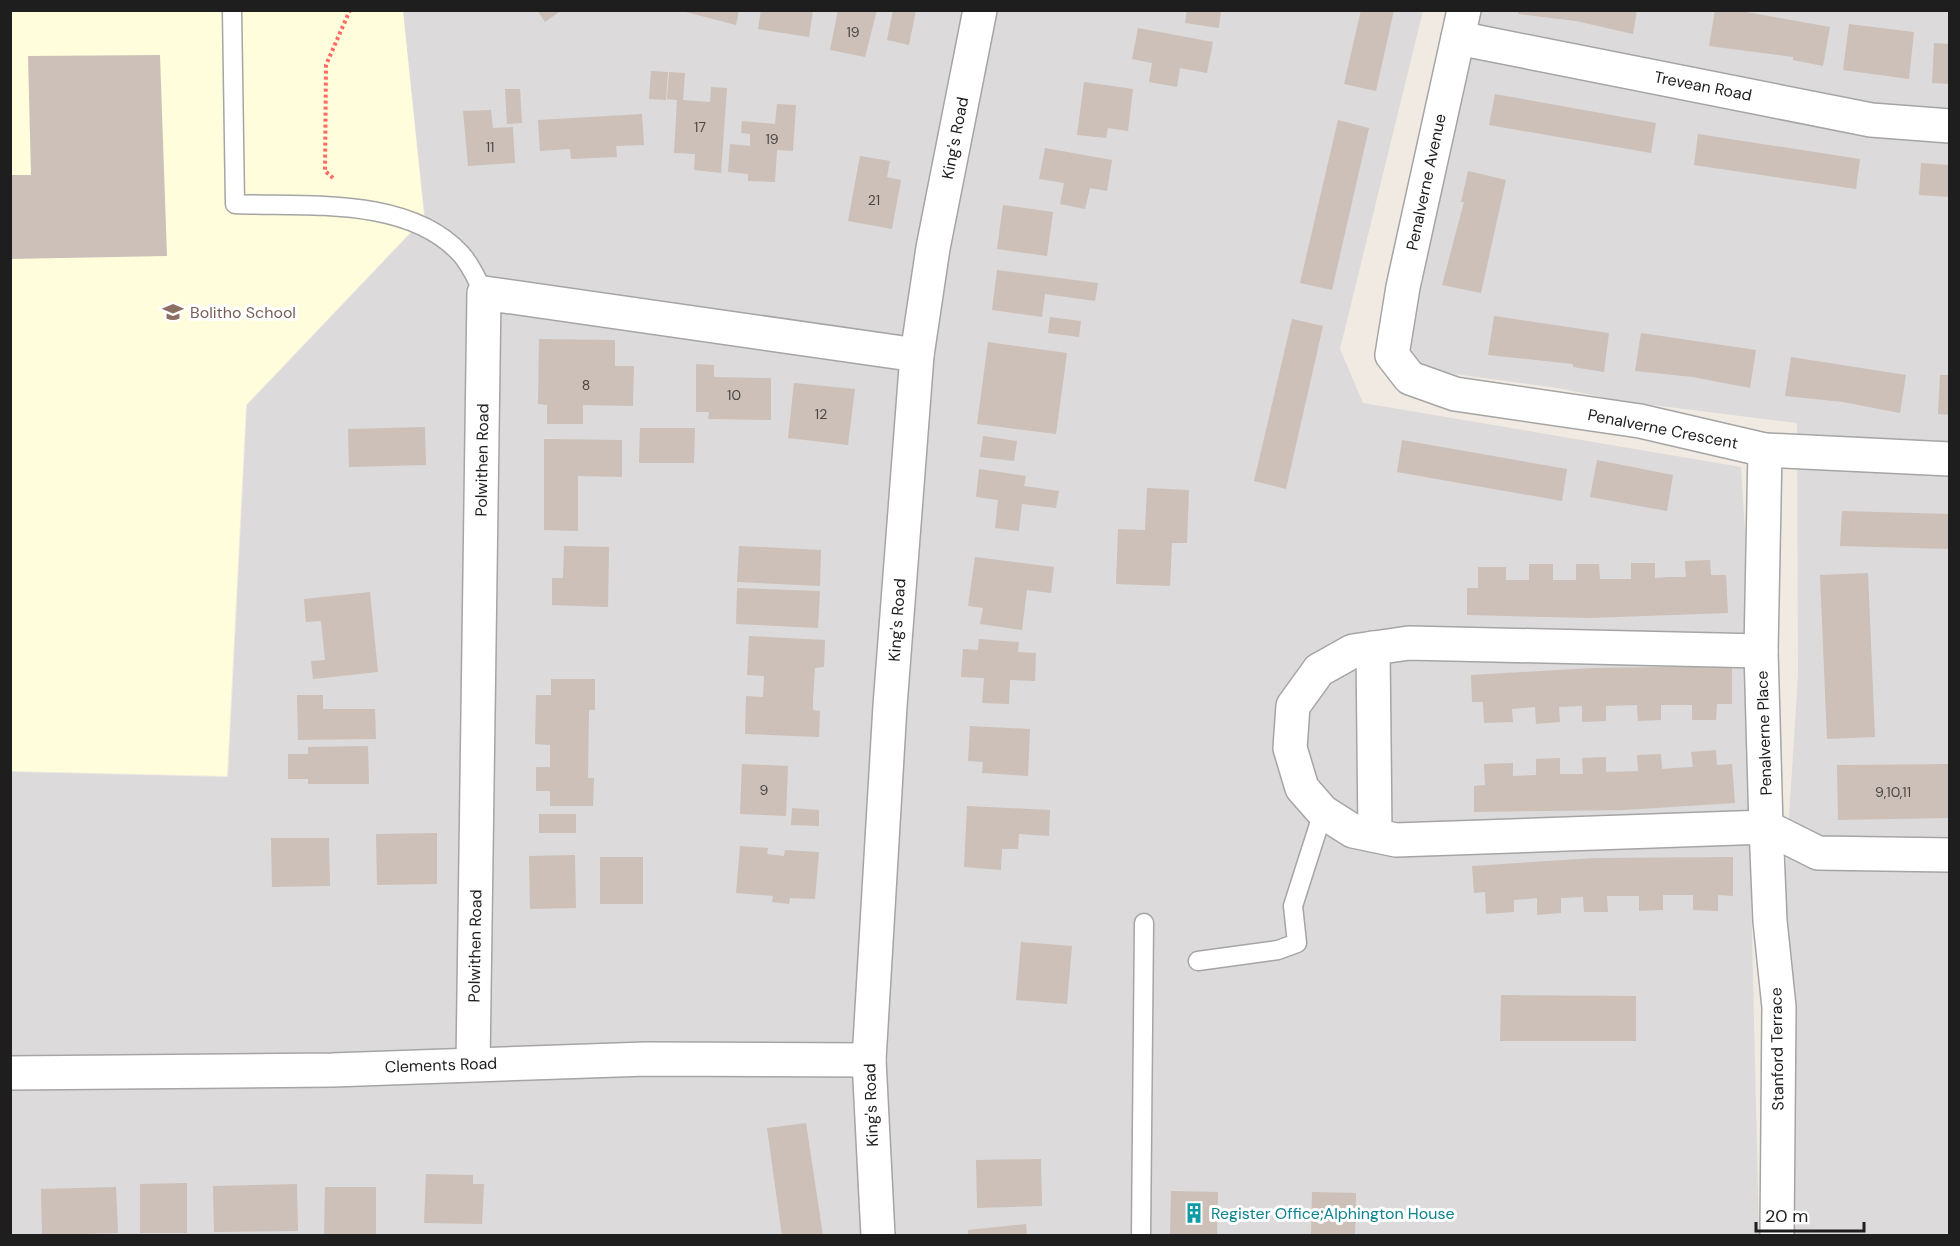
<svg xmlns="http://www.w3.org/2000/svg" width="1960" height="1246" font-family="'DM Sans',sans-serif">
<style>
.residential{fill:#dcdada}
.education{fill:#fffddc}
.building{fill:#ccc0b8}
.lines{fill:none;stroke-linecap:round;stroke-linejoin:round}
.lane-casing{stroke:#a5a5a5;stroke-width:21}
.street-casing{stroke:#a5a5a5;stroke-width:36}
.path{stroke:#ff6a64;stroke-width:4;stroke-dasharray:3 3;stroke-linecap:butt}
.lane{stroke:#fff;stroke-width:18}
.street{stroke:#fff;stroke-width:33}
.labels{text-anchor:middle;dominant-baseline:central;stroke-width:6;stroke-linejoin:round;paint-order:stroke}
.number-label{font-size:14px;fill:#4a4644}
.street-label{font-size:16px;fill:#1e1e1e;stroke:#fff}
.education-label{font-size:16px;fill:#785e54;stroke:#fff;text-anchor:start}
.culture-label{font-size:16px;fill:#0d838f;stroke:#fff;text-anchor:start}
</style>
<rect width="100%" height="100%" fill="#f0eae2"/>
<g class="residential">
<polygon points="403,11 1423,11 1340,349 1363,403 1741,467 1748,580 1748,765 1759,1235 11,1236 11,772 228,777 247,405 425,218"/>
<polygon points="1480,11 1949,11 1949,1235 1789,1235 1785,880 1798,675 1797,423 1621,401 1558,388 1418,369 1403,349"/>
</g>
<polygon class="education" points="11,11 403,11 424,218 246,405 227,776 11,771"/>
<g class="building">
<polygon points="537,10 562,10 545,22"/>
<polygon points="678,10 739,10 736,25"/>
<polygon points="761,10 813,10 809,37 758,29"/>
<polygon points="838,10 877,10 865,57 830,50"/>
<polygon points="893,10 916,10 909,45 887,40"/>
<polygon points="1187,10 1221,10 1219,28 1185,23"/>
<polygon points="1361,10 1394,10 1376,91 1344,84"/>
<polygon points="1519,10 1637,10 1633,34 1576,21 1518,14"/>
<polygon points="1715,10 1735,10 1830,27 1823,66 1793,60 1793,57 1709,46"/>
<polygon points="1849,24 1914,32 1909,79 1843,70"/>
<polygon points="1138,28 1213,42 1207,73 1180,68 1177,87 1149,82 1152,63 1132,59"/>
<polygon points="1934,43 1950,44 1950,84 1932,83"/>
<polygon points="160,55 167,256 10,259 10,175 31,175 28,56"/>
<polygon points="651,71 668,72 666,100 649,99"/>
<polygon points="669,72 685,73 683,100 710,102 711,87 727,88 721,173 694,170 695,154 674,153 677,100 667,99"/>
<polygon points="1084,82 1133,89 1128,131 1108,128 1106,138 1077,135"/>
<polygon points="505,89 520,89 522,123 507,124"/>
<polygon points="1495,94 1656,123 1651,153 1489,125"/>
<polygon points="777,104 796,105 793,151 777,150 775,182 748,181 748,174 728,172 730,144 750,146 750,134 741,133 742,121 775,124"/>
<polygon points="491,110 493,128 513,127 515,163 468,166 463,111"/>
<polygon points="642,114 644,145 616,146 617,157 571,159 570,149 540,151 538,120"/>
<polygon points="1338,120 1369,128 1332,290 1300,283"/>
<polygon points="1698,134 1860,159 1856,189 1694,165"/>
<polygon points="1045,148 1112,160 1107,191 1090,188 1085,209 1060,204 1064,183 1039,179"/>
<polygon points="860,156 890,161 887,177 901,180 892,229 848,221"/>
<polygon points="1921,163 1950,165 1950,197 1919,195"/>
<polygon points="1468,171 1506,180 1481,293 1442,285 1464,202 1461,202"/>
<polygon points="1003,205 1053,212 1047,256 997,249"/>
<polygon points="997,270 1098,283 1095,301 1045,294 1042,317 992,310"/>
<polygon points="1494,316 1609,333 1604,372 1573,367 1573,364 1488,355"/>
<polygon points="1050,317 1081,321 1079,337 1048,333"/>
<polygon points="1292,319 1323,326 1286,489 1254,481"/>
<polygon points="1641,333 1756,350 1750,388 1693,377 1635,371"/>
<polygon points="539,339 615,340 615,366 634,366 633,406 583,405 583,424 547,424 547,405 538,404"/>
<polygon points="988,342 1067,353 1056,434 977,424"/>
<polygon points="1791,357 1906,375 1900,413 1843,402 1785,396"/>
<polygon points="696,364 714,365 714,377 771,378 771,420 708,419 709,412 696,412"/>
<polygon points="1940,375 1950,375 1950,415 1938,414"/>
<polygon points="794,383 855,389 848,445 788,438"/>
<polygon points="425,427 426,465 349,467 348,429"/>
<polygon points="640,428 695,428 694,463 639,463"/>
<polygon points="983,436 1017,441 1014,461 980,457"/>
<polygon points="544,439 622,440 622,477 578,476 578,531 544,530"/>
<polygon points="1402,440 1567,469 1562,501 1397,472"/>
<polygon points="1597,460 1673,475 1667,511 1590,497"/>
<polygon points="979,469 1026,476 1024,486 1059,491 1056,508 1022,504 1019,531 995,528 998,500 976,497"/>
<polygon points="1147,488 1189,490 1187,543 1172,543 1170,586 1116,584 1118,529 1145,530"/>
<polygon points="1842,511 1950,514 1950,549 1840,546"/>
<polygon points="564,546 609,547 608,607 552,605 552,578 563,578"/>
<polygon points="739,546 821,550 820,586 737,582"/>
<polygon points="975,557 1054,567 1051,593 1027,590 1022,630 980,624 983,608 968,606"/>
<polygon points="1710,560 1711,575 1726,575 1728,613 1589,618 1467,615 1467,588 1478,588 1478,567 1506,567 1506,580 1529,580 1529,564 1553,564 1553,580 1576,580 1576,564 1599,564 1600,579 1631,579 1631,563 1655,563 1655,578 1669,577 1686,577 1685,561"/>
<polygon points="1868,573 1875,737 1827,739 1820,575"/>
<polygon points="737,588 820,591 818,628 736,624"/>
<polygon points="370,592 378,672 313,679 311,661 325,660 321,621 306,622 304,599"/>
<polygon points="749,636 825,640 824,667 815,668 813,699 813,710 820,711 819,737 745,734 746,696 763,697 764,676 747,675"/>
<polygon points="979,639 1019,642 1018,652 1036,653 1035,681 1010,680 1009,704 982,703 984,678 961,677 963,649 978,650"/>
<polygon points="1732,666 1732,704 1717,704 1716,720 1692,720 1692,705 1661,705 1661,720 1638,721 1637,705 1606,706 1606,721 1582,722 1582,706 1559,707 1560,722 1536,724 1535,707 1512,709 1513,722 1484,723 1483,702 1472,702 1471,675 1593,668"/>
<polygon points="551,679 595,679 595,710 589,710 588,778 594,778 593,806 550,806 550,791 536,791 536,767 550,767 550,745 535,744 536,695 551,695"/>
<polygon points="297,695 323,695 323,709 375,709 376,739 298,740"/>
<polygon points="970,726 1030,729 1028,776 982,773 983,762 968,761"/>
<polygon points="368,746 369,784 308,784 308,779 288,779 288,754 308,754 308,747"/>
<polygon points="1716,750 1717,765 1732,764 1735,803 1624,810 1474,812 1474,786 1485,785 1484,764 1513,763 1513,776 1536,775 1536,759 1560,758 1560,774 1583,774 1582,758 1606,757 1606,772 1638,771 1637,755 1661,754 1662,769 1675,768 1693,767 1691,752"/>
<polygon points="742,764 788,766 786,816 740,814"/>
<polygon points="1950,764 1950,818 1838,820 1837,765"/>
<polygon points="967,806 1050,810 1049,836 1019,834 1018,849 1002,849 1001,870 964,867"/>
<polygon points="792,808 819,810 819,826 791,825"/>
<rect x="539" y="814" width="37" height="19"/>
<polygon points="437,833 437,884 377,885 376,834"/>
<polygon points="271,838 329,838 330,886 272,887"/>
<polygon points="740,846 768,848 767,854 784,856 785,850 819,852 815,899 790,898 789,904 772,902 773,896 736,893"/>
<polygon points="575,855 576,908 530,909 529,856"/>
<rect x="600" y="857" width="43" height="47"/>
<polygon points="1733,857 1733,896 1718,895 1718,911 1693,910 1693,895 1663,895 1663,910 1639,911 1639,896 1607,896 1608,912 1584,912 1583,897 1561,898 1561,913 1537,915 1537,898 1514,900 1514,912 1486,914 1485,892 1474,893 1472,866 1595,858"/>
<polygon points="1021,942 1072,946 1067,1004 1016,1000"/>
<polygon points="1501,995 1636,996 1636,1041 1500,1041"/>
<polygon points="806,1123 823,1236 782,1236 767,1128"/>
<polygon points="1041,1159 1042,1206 977,1208 976,1160"/>
<polygon points="426,1174 473,1175 473,1184 484,1184 482,1224 424,1223"/>
<polygon points="187,1183 187,1233 140,1233 140,1184"/>
<polygon points="297,1184 298,1231 214,1232 213,1186"/>
<polygon points="116,1187 118,1233 42,1235 41,1189"/>
<polygon points="325,1187 376,1187 376,1236 324,1236"/>
<polygon points="1171,1191 1218,1192 1217,1236 1170,1236"/>
<polygon points="1312,1192 1356,1193 1355,1236 1311,1236"/>
<polygon points="1026,1224 1027,1236 968,1236 968,1230"/>
</g>
<g class="lines">
<g class="lane-casing">
<g id="lane">
<path d="M232,10L235,204C306,207 408,196 461,254C471,265 477,280 484,293"/>
<polyline points="1198,961 1278,950 1297,943 1293,906 1323,812"/>
<polyline points="1141,1236 1144,923"/>
</g>
</g>
<g class="street-casing">
<g id="street">
<polyline points="1464,10 1403,287 1392,355 1410,378 1455,394 1640,421 1765,450 1950,459"/>
<polyline points="1458,38 1871,120 1950,126"/>
<polyline points="1765,450 1761,651 1766,827 1818,853 1950,855"/>
<polyline points="1373,648 1375,835"/>
<polyline points="1761,651 1409,643 1353,651 1319,670 1293,706 1290,748 1302,788 1323,812 1353,831 1396,840 1766,827 1770,921 1779,1007 1777,1236"/>
<polyline points="473,1064 484,293 917,355"/>
<polyline points="10,1073 332,1070 646,1059 869,1060"/>
<polyline points="878,1236 869,1060 890,706 917,355 933,248 980,10"/>
</g>
</g>
<polyline class="path" points="333,178 325,171 326,65 350,10"/>
<use href="#lane" class="lane"/>
<use href="#street" class="street"/>
</g>
<defs>
<g id="school-bare" transform="scale(1.62)"><path d="M0-5L7-2L0 1L-7-2ZM-4 1L0 2.5L4 1V4Q0 6-4 4Z" fill="#8d6e63" stroke="#fff" stroke-width="2.5" paint-order="stroke"/></g>
<g id="building-bare" transform="scale(1.62)"><path d="M-4-6H4V6H1V3H-1V6H-4ZM-2.5-4.3h1.7v1.8h-1.7ZM.8-4.3h1.7v1.8H.8ZM-2.5-1h1.7V.8h-1.7ZM.8-1h1.7V.8H.8Z" fill="#0f9aa8" stroke="#fff" stroke-width="2.5" paint-order="stroke"/></g>
</defs>
<g fill-rule="evenodd">
<use href="#school-bare" x="173" y="312"/>
<use href="#building-bare" x="1194" y="1213"/>
</g>
<g class="labels">
<g class="number-label">
<text x="853" y="32">19</text>
<text x="700" y="127">17</text>
<text x="772" y="139">19</text>
<text x="490" y="147">11</text>
<text x="874" y="200">21</text>
<text x="586" y="385">8</text>
<text x="734" y="395">10</text>
<text x="821" y="414">12</text>
<text x="764" y="790">9</text>
<text x="1893" y="792">9,10,11</text>
</g>
<g class="street-label">
<text transform="translate(1703 86) rotate(11)">Trevean Road</text>
<text transform="translate(955 138) rotate(-79)">King's Road</text>
<text transform="translate(1426 182) rotate(-78)">Penalverne Avenue</text>
<text transform="translate(1663 429) rotate(11)">Penalverne Crescent</text>
<text transform="translate(482 460) rotate(-89)">Polwithen Road</text>
<text transform="translate(897 620) rotate(-86)">King's Road</text>
<text transform="translate(1764 733) rotate(-92)">Penalverne Place</text>
<text transform="translate(475 946) rotate(-89)">Polwithen Road</text>
<text transform="translate(1777 1049) rotate(-91)">Stanford Terrace</text>
<text transform="translate(441 1065) rotate(-2)">Clements Road</text>
<text transform="translate(871 1105) rotate(-92)">King's Road</text>
</g>
<g class="education-label">
<text x="190" y="312">Bolitho School</text>
</g>
<g class="culture-label">
<text x="1211" y="1213">Register Office;Alphington House</text>
</g>
</g>
<rect width="1960" height="1246" fill="none" stroke="#1e1e1e" stroke-width="24"/>
<path d="M1756 1222v9h108v-9" fill="none" stroke="#1e1e1e" stroke-width="3"/>
<text x="1765" y="1222" font-size="18" fill="#1e1e1e" stroke="#ffffff" stroke-width="4.5" paint-order="stroke">20 m</text>
</svg>
